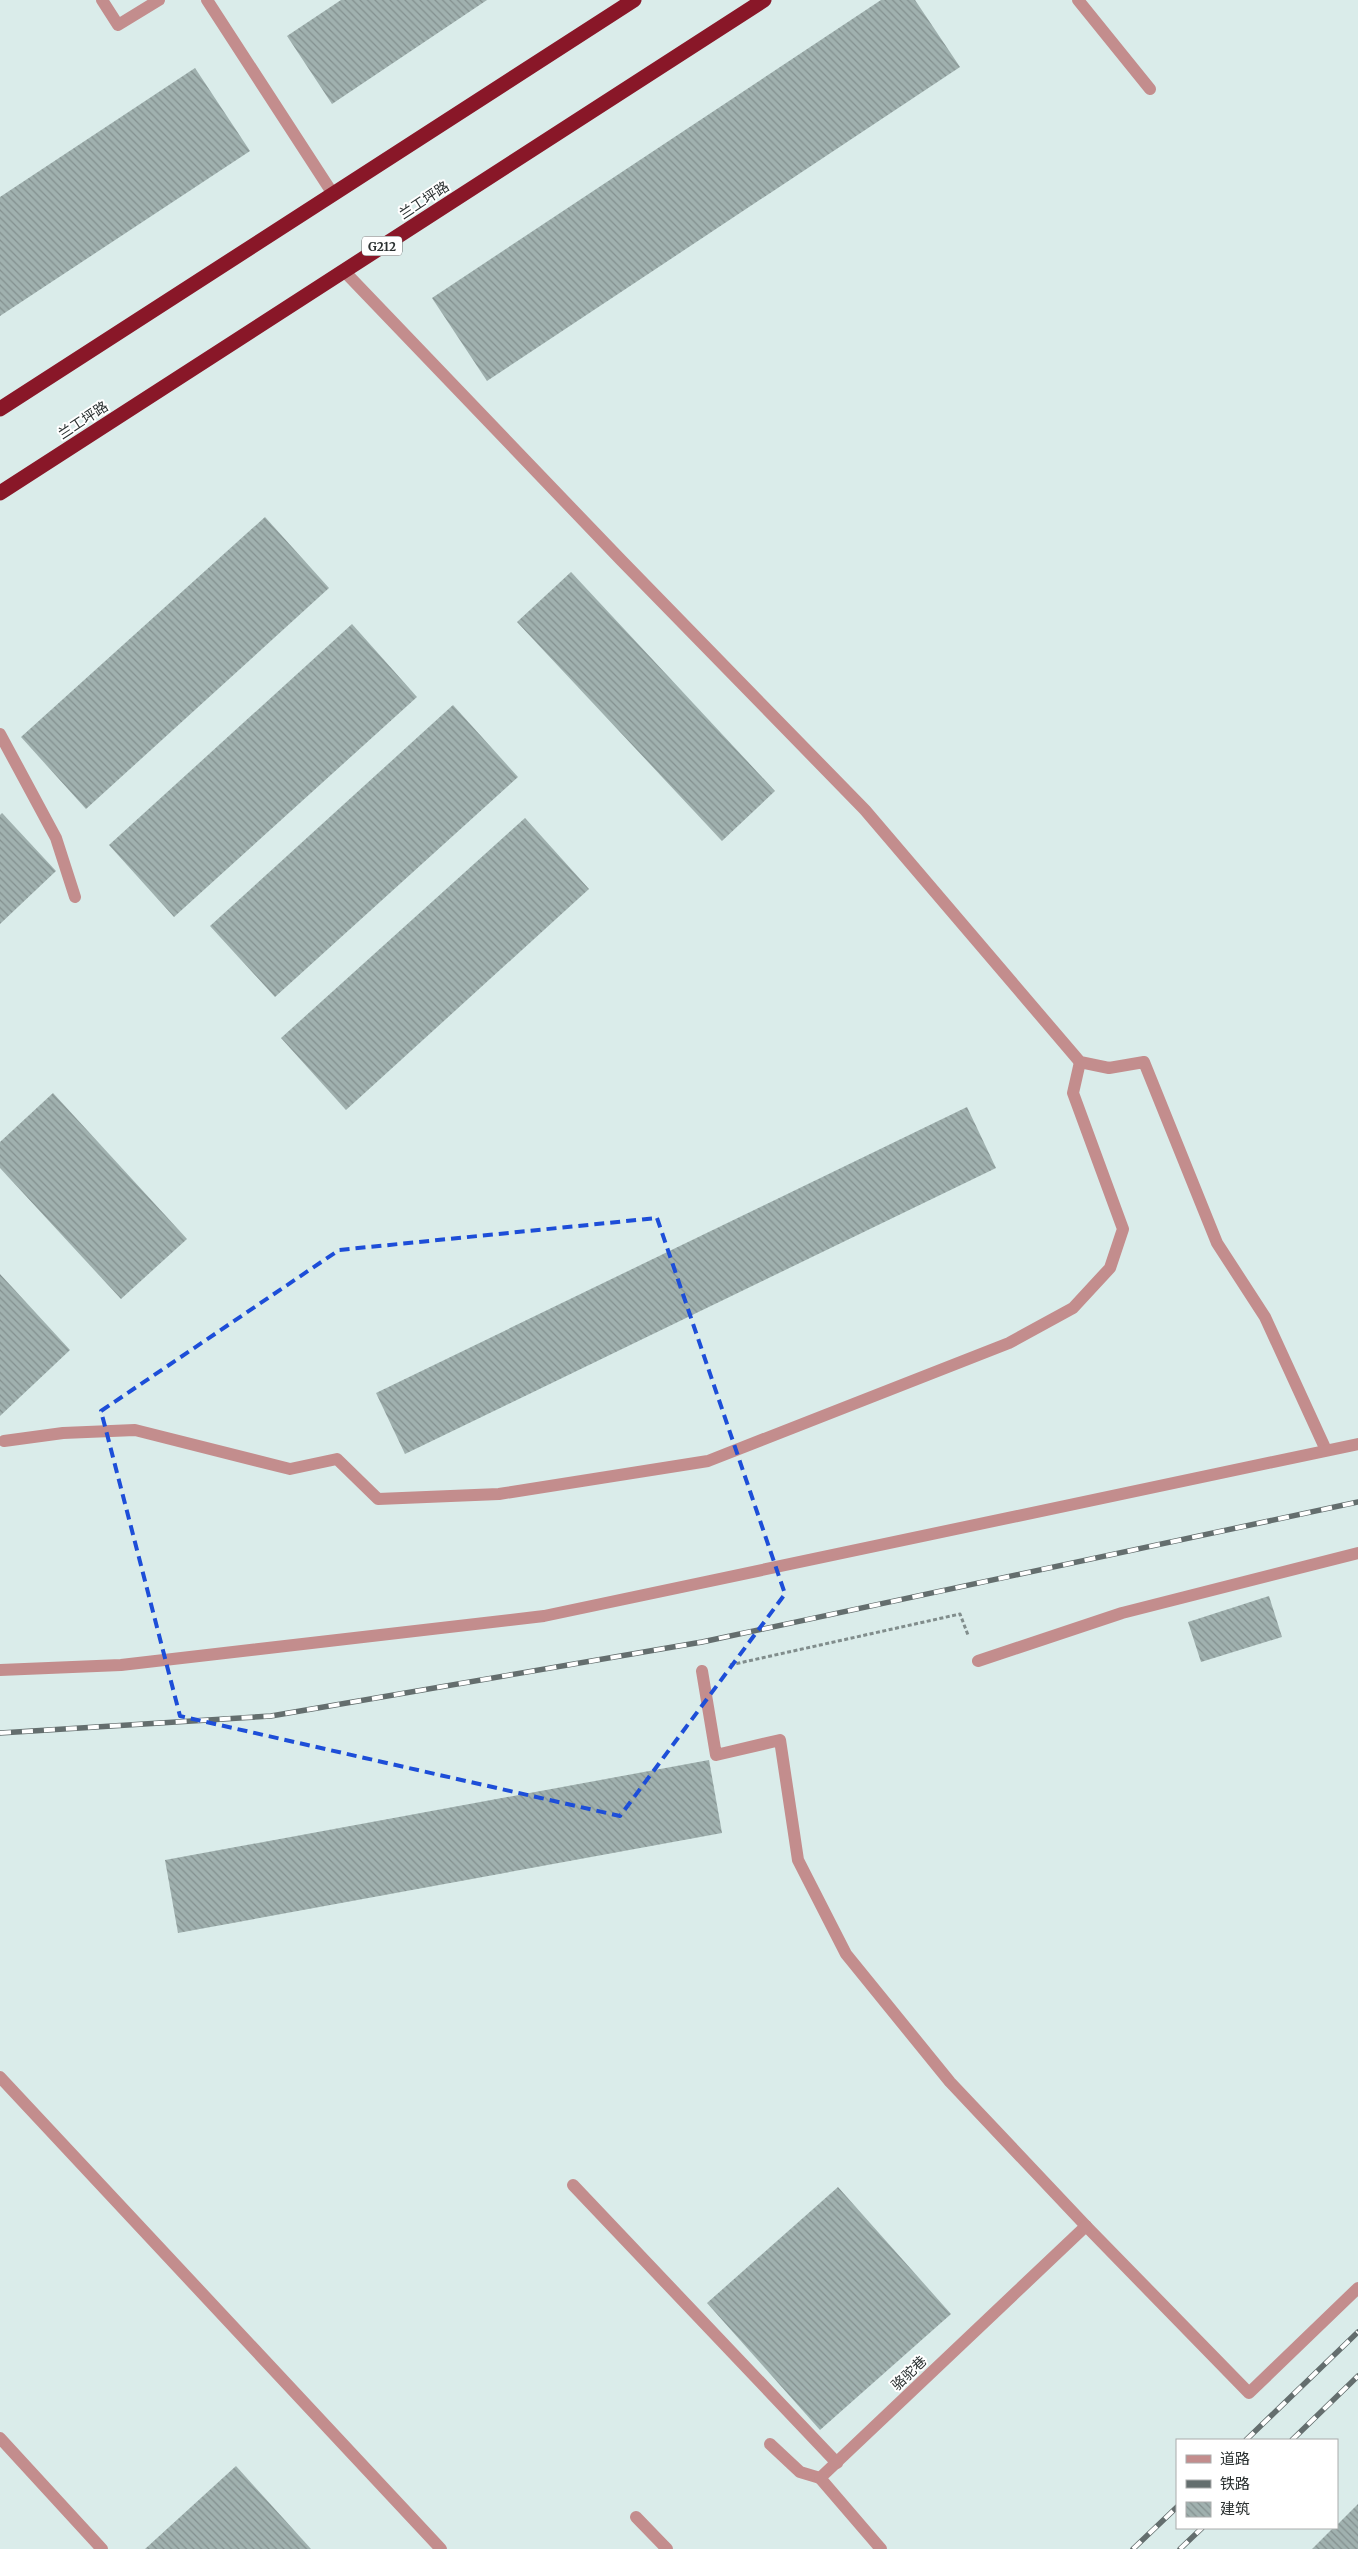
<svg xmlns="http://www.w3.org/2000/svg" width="1358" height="2549" font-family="Merriweather,'Noto Sans SC',serif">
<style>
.building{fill:url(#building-back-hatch)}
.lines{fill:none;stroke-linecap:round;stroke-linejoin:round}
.path{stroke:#818d8c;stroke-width:3;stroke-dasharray:4 2.5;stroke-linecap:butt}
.lane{stroke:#c38d8d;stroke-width:12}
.street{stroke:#c38d8d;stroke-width:12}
.highway{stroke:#891728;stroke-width:15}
.rail-casing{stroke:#646e6e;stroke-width:5.5}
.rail{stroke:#fff;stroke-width:4;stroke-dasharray:11;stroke-linecap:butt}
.marked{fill:none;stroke:#1d4ed8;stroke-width:4;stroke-dasharray:10 6;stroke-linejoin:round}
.labels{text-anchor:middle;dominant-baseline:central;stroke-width:4;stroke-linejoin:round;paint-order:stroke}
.shield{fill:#fff;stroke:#6a6e6e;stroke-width:1}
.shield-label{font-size:12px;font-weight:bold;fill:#2a3030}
.street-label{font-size:14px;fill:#2a3030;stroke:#fff}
</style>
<defs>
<pattern id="building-back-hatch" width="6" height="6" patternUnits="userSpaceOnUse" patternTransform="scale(1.25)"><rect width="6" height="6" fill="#a0b1af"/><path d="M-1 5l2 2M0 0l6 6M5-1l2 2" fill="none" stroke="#83908f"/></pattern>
</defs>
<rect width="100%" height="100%" fill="#daecea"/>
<g class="building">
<polygon points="341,0 487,0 332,104 287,36"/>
<polygon points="881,0 915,0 960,67 487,381 432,298"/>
<polygon points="195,68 250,151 0,316 0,197"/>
<polygon points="265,517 329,588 86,809 21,737"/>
<polygon points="571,572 775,791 722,841 517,622"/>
<polygon points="352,624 417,697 174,917 109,845"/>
<polygon points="453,705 518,777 275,997 210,926"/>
<polygon points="2,813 56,871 0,924 0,815"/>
<polygon points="525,818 589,889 346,1110 281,1038"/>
<polygon points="53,1093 187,1239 121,1299 0,1168 0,1142"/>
<polygon points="967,1107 996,1168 405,1454 376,1393"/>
<polygon points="0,1274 70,1350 0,1416"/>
<polygon points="1269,1596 1282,1637 1201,1662 1188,1622"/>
<polygon points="709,1760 722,1833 178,1933 165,1860"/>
<polygon points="838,2187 951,2314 820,2430 707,2303"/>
<polygon points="236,2466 311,2549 145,2549"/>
<polygon points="1358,2504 1358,2549 1312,2549 1333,2528 1337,2528 1337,2525"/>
</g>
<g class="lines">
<polyline class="path" points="730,1665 960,1614 968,1635"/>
<g class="lane">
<polyline points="102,0 118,25 159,0"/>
<polyline points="207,0 333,194"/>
<polyline points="1078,0 1150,89"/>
<polyline points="0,734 56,838 75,897"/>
<polyline points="4,1441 63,1433 135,1430 290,1469 337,1459 378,1499 499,1494 708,1461 1009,1343 1073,1308 1110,1268 1123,1229 1073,1093 1080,1062"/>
<polyline points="702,1671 716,1755 780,1740 798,1860 846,1954 950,2082 1086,2226 1249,2393 1358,2288"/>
<polyline points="573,2185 837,2463"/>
<polyline points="0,2438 102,2549"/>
<polyline points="770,2444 800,2472 820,2478"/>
<polyline points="636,2517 667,2549"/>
<polyline points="881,2549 820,2478 1086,2226"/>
</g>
<g class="street">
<polyline points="344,271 621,560 865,810 1080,1062 1109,1068 1144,1062 1217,1243 1265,1317 1326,1450"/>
<polyline points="978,1661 1122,1613 1358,1553"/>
<polyline points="0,1670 121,1665 544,1616 1358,1444"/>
<polyline points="0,2077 441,2549"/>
</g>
<g class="highway">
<polyline points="0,409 634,0"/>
<polyline points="0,493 764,0"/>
</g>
<g class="rail-casing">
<g id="rail">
<polyline points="0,1733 271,1716 702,1642 1358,1502"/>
<polyline points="1246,2440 1358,2332"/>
<polyline points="1292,2440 1358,2376"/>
<polyline points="1133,2549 1177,2507"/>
<polyline points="1180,2549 1202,2528"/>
</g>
</g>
<use href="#rail" class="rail"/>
</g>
<path class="marked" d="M657,1218L785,1594L620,1816L180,1716L101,1411L339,1250Z"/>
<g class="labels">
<rect class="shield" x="362" y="236.5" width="40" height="19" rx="4"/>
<g class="shield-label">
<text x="382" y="246">G212</text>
</g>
<g class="street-label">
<text transform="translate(424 200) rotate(-33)">兰工坪路</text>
<text transform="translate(83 420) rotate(-33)">兰工坪路</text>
<text transform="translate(909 2373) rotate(-44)">骆驼巷</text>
</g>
</g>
<rect x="1176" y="2439" width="162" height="90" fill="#ffffff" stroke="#aaacac"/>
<rect x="1186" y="2455" width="25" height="8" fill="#c38d8d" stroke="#aaacac"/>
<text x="1220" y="2464" font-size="15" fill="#2a3030">道路</text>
<rect x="1186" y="2480" width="25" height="8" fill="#646e6e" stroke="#aaacac"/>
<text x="1220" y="2489" font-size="15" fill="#2a3030">铁路</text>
<rect x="1186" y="2502" width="25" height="15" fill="url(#building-back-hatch)" stroke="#aaacac"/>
<text x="1220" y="2514" font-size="15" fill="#2a3030">建筑</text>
</svg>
